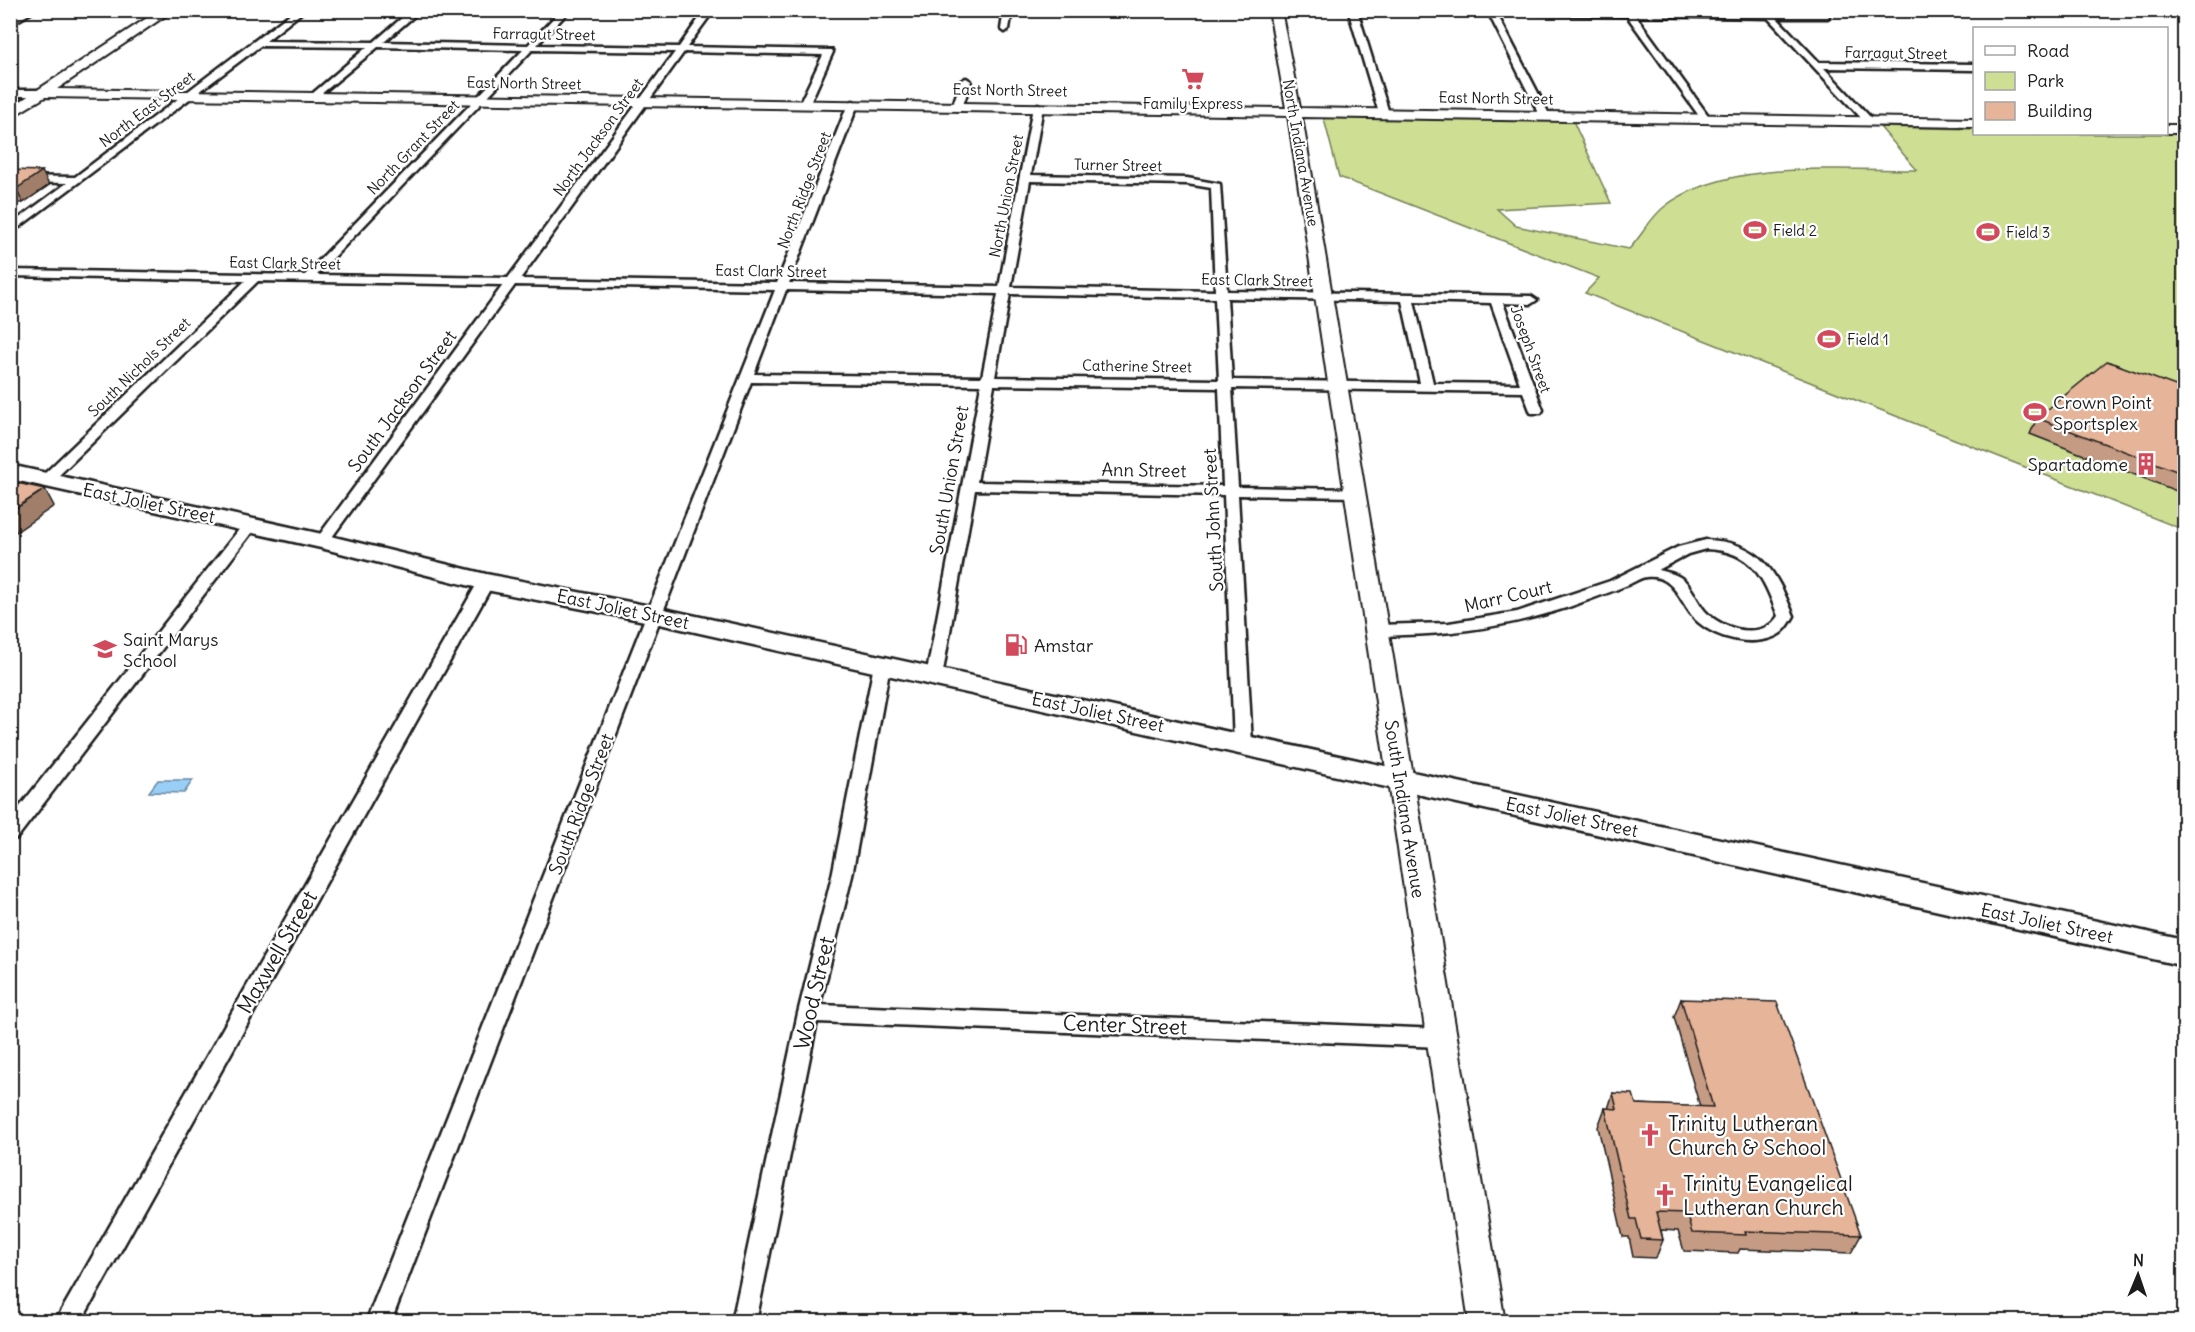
<svg xmlns="http://www.w3.org/2000/svg" width="2195" height="1332" font-family="Delius,sans-serif">
<style>
.green{fill:#cedf93;stroke:#757e58;stroke-width:1.5}
.water{fill:#99cef7;stroke:#67879f;stroke-width:1.5}
.lines{fill:none;stroke-linecap:round;stroke-linejoin:round}
.street-casing{stroke:#1c1c1c;stroke-width:5}
.secondary-casing{stroke:#1c1c1c;stroke-width:4}
.primary-casing{stroke:#1c1c1c;stroke-width:5}
.street{fill:#fff;fill-rule:evenodd}
.secondary{fill:#fff;fill-rule:evenodd}
.primary{fill:#fff;fill-rule:evenodd}
.wall{fill:#c69b83;stroke:#1c1c1c;stroke-width:1.5}
.shaded-wall{fill:#a17e6a;stroke:#1c1c1c;stroke-width:1.5}
.building{fill:#e6b498;stroke:#1c1c1c;stroke-width:1.5}
.labels{text-anchor:middle;dominant-baseline:central;stroke-width:4.5;stroke-linejoin:round;paint-order:stroke}
.far-street-label{font-size:15px;fill:#1c1c1c;stroke:#fff}
.far-poi-label{font-size:15px;fill:#1c1c1c;stroke:#fff;text-anchor:start}
.street-label{font-size:18px;fill:#1c1c1c;stroke:#fff}
.poi-label{font-size:18px;fill:#1c1c1c;stroke:#fff;text-anchor:start}
.near-street-label{font-size:21px;fill:#1c1c1c;stroke:#fff}
.near-poi-label{font-size:21px;fill:#1c1c1c;stroke:#fff;text-anchor:start}
</style>
<rect width="100%" height="100%" fill="#fff"/>
<filter id="ink" filterUnits="userSpaceOnUse"><feTurbulence type="fractalNoise" baseFrequency=".0167" numOctaves="2"/><feDisplacementMap in="SourceGraphic" scale="12" xChannelSelector="R" yChannelSelector="G"/><feConvolveMatrix kernelMatrix="1 2 1 2 8 2 1 2 1" color-interpolation-filters="sRGB"/></filter>
<g filter="url(#ink)">
<path class="green" d="M1323,115L1573,121L1611,203L1497,209L1516,226L1629,249C1641,237 1650,218 1664,207C1725,159 1844,170 1917,170L1880,127L1974,129V134H2184V530L1585,293L1599,278L1339,177Z"/>
<polygon class="water" points="158,780 193,780 184,793 149,792"/>
<g class="lines">
<g class="street-casing">
<g id="street">
<polygon points="25,10 36,10 10,25 10,19"/>
<path d="M295,10H305L266,41L374,42L411,10H421L384,42L528,45L561,10H570L537,45L679,47L705,10H714L687,47L832,50L833,52L810,103L805,106L800,103L823,55L684,52L520,279L777,283L848,104L853,101L858,104L789,283L999,287L1033,107L1038,104L1043,107L1031,175L1187,178L1220,184L1227,291L1531,296L1537,300L1531,304L1503,303L1543,410L1541,413H1531L1523,392L1232,388L1238,487L1355,489L1362,493L1355,497L1238,495L1252,744L1249,748H1237L1234,744L1224,495L975,490L942,677L940,681H928L926,677L981,385L751,382L391,1322H366L775,290L515,285L327,544L322,545L315,541L503,285L258,281L51,483H41L39,480L41,477L245,281L10,276V270L305,275L523,50L378,47L315,99L310,96L312,94L367,47L260,46L10,234V225L67,183L10,182V176L75,177ZM532,50L675,52L508,278L317,275ZM1030,181L1187,184L1211,188L1215,291L1011,287ZM786,290L998,294L982,377L754,374ZM1010,294L1215,298L1219,380L995,377ZM1227,298L1402,301L1420,383L1232,380ZM1414,301L1491,303L1520,384L1433,383ZM994,385L1219,388L1223,486L977,482Z"/>
<polygon points="1004,10 1012,10 1009,29 1005,32 1001,29"/>
<polygon points="1338,10 1763,13 1762,10 1770,10 1772,13 1825,14 1829,16 1828,18 1777,18 1819,62 1974,64 1974,70 1824,68 1871,118 1873,120 1868,123 1865,122 1768,18 1636,16 1710,118 1705,121 1702,120 1627,16 1497,14 1550,116 1545,119 1540,116 1489,14 1358,13 1389,113 1384,116 1379,113 1349,13"/>
<polygon points="966,78 971,81 963,105 955,107 953,105 961,81"/>
<polygon points="10,90 44,90 49,93 44,96 10,96"/>
<polygon points="250,521 257,525 255,528 17,838 10,840 10,819 245,522"/>
<path d="M1706,540C1761,542 1775,570 1794,616C1789,624 1785,632 1776,636C1752,647 1718,639 1698,622C1681,607 1676,573 1646,577C1639,578 1631,584 1625,586C1606,594 1587,600 1569,607C1514,625 1460,634 1403,635C1392,635 1374,639 1368,630L1376,625L1449,623L1517,612L1610,581L1678,547ZM1706,549C1753,551 1763,577 1778,616C1762,641 1722,630 1705,611C1697,601 1693,589 1684,580C1677,574 1667,572 1658,570L1688,554Z"/>
<polygon points="486,577 494,582 81,1322 55,1322 478,582"/>
<polygon points="882,660 888,661 890,665 852,876 820,1005 1441,1029 1448,1032 1452,1038 1448,1044 1441,1047 817,1022 756,1322 732,1322 798,1013 832,876 874,665 876,661"/>
</g>
</g>
<g class="secondary-casing">
<g id="secondary">
<polygon points="159,10 174,10 57,89 1286,108 1269,10 1281,10 1300,108 1974,119 1974,127 1302,117 1505,1322 1469,1322 1288,116 45,97 10,118 10,108"/>
<rect x="2166" y="125" width="18" height="8"/>
</g>
</g>
<g class="primary-casing">
<polygon id="primary" points="10,465 322,534 486,574 655,607 2184,940 2184,966 655,623 486,590 321,548 10,479"/>
</g>
<use href="#street" class="street"/>
<use href="#secondary" class="secondary"/>
<use href="#primary" class="primary"/>
</g>
<g class="wall">
<polygon points="10,170 49,185 23,203 10,203"/>
<polygon points="2184,389 2184,494 2030,434 2037,418"/>
<polygon points="1681,999 1861,1235 1851,1253 1740,1249 1738,1253 1684,1251 1678,1231 1661,1230 1663,1240 1656,1258 1633,1257 1629,1237 1623,1237 1598,1127 1605,1108 1608,1109 1613,1093 1636,1104 1700,1107 1674,1017"/>
</g>
<g class="shaded-wall">
<polygon points="42,171 49,185 23,203 16,189"/>
<polygon points="45,489 54,506 10,536 10,512"/>
</g>
<g class="building">
<polygon points="10,170 42,171 16,189 10,188"/>
<polygon points="2107,361 2184,389 2184,474 2037,418"/>
<polygon points="17,483 45,489 10,512 10,487"/>
<polygon points="1681,999 1777,1002 1861,1235 1745,1231 1746,1235 1692,1233 1686,1213 1656,1212 1663,1240 1641,1239 1636,1219 1631,1219 1605,1108 1617,1109 1613,1093 1633,1094 1636,1104 1713,1107"/>
</g>
</g>
<defs>
<g id="supermarket-bare" transform="scale(1.8)"><path d="M-6-5.5h2.5l.6 2H6L4.5 2H-2.5L-4.4-4H-6ZM-1.5 3.2a1.3 1.3 0 1 0 .1 0ZM3 3.2a1.3 1.3 0 1 0 .1 0Z" fill="#d1495b" stroke="#fff" stroke-width="2.5" paint-order="stroke"/></g>
<g id="stadium-bare" transform="scale(1.8)"><path d="M0-5a6.5 5 0 1 0 0 10a6.5 5 0 1 0 0-10ZM-3.5-1.8h7v3.6h-7Z" fill="#d1495b" stroke="#fff" stroke-width="2.5" paint-order="stroke"/></g>
<g id="building-bare" transform="scale(1.8)"><path d="M-4-6H4V6H1V3H-1V6H-4ZM-2.5-4.3h1.7v1.8h-1.7ZM.8-4.3h1.7v1.8H.8ZM-2.5-1h1.7V.8h-1.7ZM.8-1h1.7V.8H.8Z" fill="#d1495b" stroke="#fff" stroke-width="2.5" paint-order="stroke"/></g>
<g id="fuel-bare" transform="scale(1.8)"><path d="M-5.5-6h7V0h2V4h1.3V-2.5L3-4.5l.8-.8L6-3V5H2.5V1h-1V6h-7ZM-4.2-4.7v3.2H.2V-4.7Z" fill="#d1495b" stroke="#fff" stroke-width="2.5" paint-order="stroke"/></g>
<g id="school-bare" transform="scale(1.8)"><path d="M0-5L7-2L0 1L-7-2ZM-4 1L0 2.5L4 1V4Q0 6-4 4Z" fill="#d1495b" stroke="#fff" stroke-width="2.5" paint-order="stroke"/></g>
<g id="church-bare" transform="scale(1.8)"><path d="M-1.2-6h2.4v3.5h3.3v2.4h-3.3V6h-2.4V-.1h-3.3v-2.4h3.3Z" fill="#d1495b" stroke="#fff" stroke-width="2.5" paint-order="stroke"/></g>
</defs>
<g fill-rule="evenodd">
<use href="#supermarket-bare" x="1193" y="79"/>
<use href="#stadium-bare" x="1755" y="230"/>
<use href="#stadium-bare" x="1988" y="232"/>
<use href="#stadium-bare" x="1829" y="339"/>
<use href="#stadium-bare" x="2035" y="412"/>
<use href="#building-bare" x="2146" y="464"/>
<use href="#fuel-bare" x="1016" y="645"/>
<use href="#school-bare" x="105" y="649"/>
<use href="#church-bare" x="1650" y="1135"/>
<use href="#church-bare" x="1665" y="1195"/>
</g>
<g class="labels">
<g class="far-street-label">
<text transform="translate(544 34) rotate(1)">Farragut Street</text>
<text transform="translate(1896 53) rotate(1)">Farragut Street</text>
<text transform="translate(524 83) rotate(1)">East North Street</text>
<text transform="translate(1010 90) rotate(1)">East North Street</text>
<text transform="translate(1496 98) rotate(1)">East North Street</text>
<text transform="translate(147 109) rotate(-37)">North East Street</text>
<text transform="translate(598 137) rotate(-54)">North Jackson Street</text>
<text transform="translate(413 147) rotate(-46)">North Grant Street</text>
<text transform="translate(1301 153) rotate(80)">North Indiana Avenue</text>
<text transform="translate(1118 165) rotate(1)">Turner Street</text>
<text transform="translate(804 190) rotate(-69)">North Ridge Street</text>
<text transform="translate(1006 196) rotate(-79)">North Union Street</text>
<text transform="translate(285 263) rotate(1)">East Clark Street</text>
<text transform="translate(771 271) rotate(1)">East Clark Street</text>
<text transform="translate(1257 280) rotate(1)">East Clark Street</text>
<text transform="translate(1531 349) rotate(70)">Joseph Street</text>
<text transform="translate(1137 366) rotate(1)">Catherine Street</text>
<text transform="translate(139 367) rotate(-44)">South Nichols Street</text>
</g>
<g class="far-poi-label">
<text x="1193" y="103" text-anchor="middle">Family Express</text>
<text x="1773" y="230">Field 2</text>
<text x="2006" y="232">Field 3</text>
<text x="1847" y="339">Field 1</text>
</g>
<g class="street-label">
<text transform="translate(402 401) rotate(-54)">South Jackson Street</text>
<text transform="translate(1144 470) rotate(1)">Ann Street</text>
<text transform="translate(949 480) rotate(-80)">South Union Street</text>
<text transform="translate(149 503) rotate(12)">East Joliet Street</text>
<text transform="translate(1213 520) rotate(-93)">South John Street</text>
<text transform="translate(1508 596) rotate(-13)">Marr Court</text>
<text transform="translate(623 609) rotate(12)">East Joliet Street</text>
<text transform="translate(1098 712) rotate(12)">East Joliet Street</text>
<text transform="translate(581 804) rotate(-69)">South Ridge Street</text>
<text transform="translate(1405 809) rotate(81)">South Indiana Avenue</text>
<text transform="translate(1572 817) rotate(12)">East Joliet Street</text>
<text transform="translate(2047 923) rotate(12)">East Joliet Street</text>
</g>
<g class="poi-label">
<text x="2053" y="402">Crown Point<tspan x="2053" dy="21">Sportsplex</tspan></text>
<text x="2128" y="464" text-anchor="end">Spartadome</text>
<text x="123" y="639">Saint Marys<tspan x="123" dy="21">School</tspan></text>
<text x="1034" y="645">Amstar</text>
</g>
<g class="near-street-label">
<text transform="translate(277 952) rotate(-60)">Maxwell Street</text>
<text transform="translate(814 993) rotate(-77)">Wood Street</text>
<text transform="translate(1125 1025) rotate(2)">Center Street</text>
</g>
<g class="near-poi-label">
<text x="1668" y="1123">Trinity Lutheran<tspan x="1668" dy="24">Church &amp; School</tspan></text>
<text x="1683" y="1183">Trinity Evangelical<tspan x="1683" dy="24">Lutheran Church</tspan></text>
</g>
</g>
<rect width="2195" height="1332" fill="none" stroke="#fff" stroke-width="36"/>
<rect x="18" y="18" width="2159" height="1296" fill="none" stroke="#1c1c1c" stroke-width="2" filter="url(#ink)"/>
<rect x="1973" y="27" width="195" height="108" fill="#ffffff" stroke="#a4a4a4" stroke-width="1.5"/>
<rect x="1985" y="46" width="30" height="9" fill="#ffffff" stroke="#a4a4a4" stroke-width="1.5"/>
<text x="2027" y="57" font-size="18" fill="#1c1c1c">Road</text>
<rect x="1985" y="72" width="30" height="18" fill="#cedf93" stroke="#a4a4a4" stroke-width="1.5"/>
<text x="2027" y="87" font-size="18" fill="#1c1c1c">Park</text>
<rect x="1985" y="102" width="30" height="18" fill="#e6b498" stroke="#a4a4a4" stroke-width="1.5"/>
<text x="2027" y="117" font-size="18" fill="#1c1c1c">Building</text>
<g transform="translate(2138 1275) rotate(2)" stroke="#ffffff" stroke-width="4.5" paint-order="stroke">
<path d="M0-4.5L10 22L0 15L-10 22Z" fill="#1c1c1c"/>
<text y="-9" font-size="16" font-weight="bold" text-anchor="middle" fill="#1c1c1c">N</text>
</g>
</svg>
